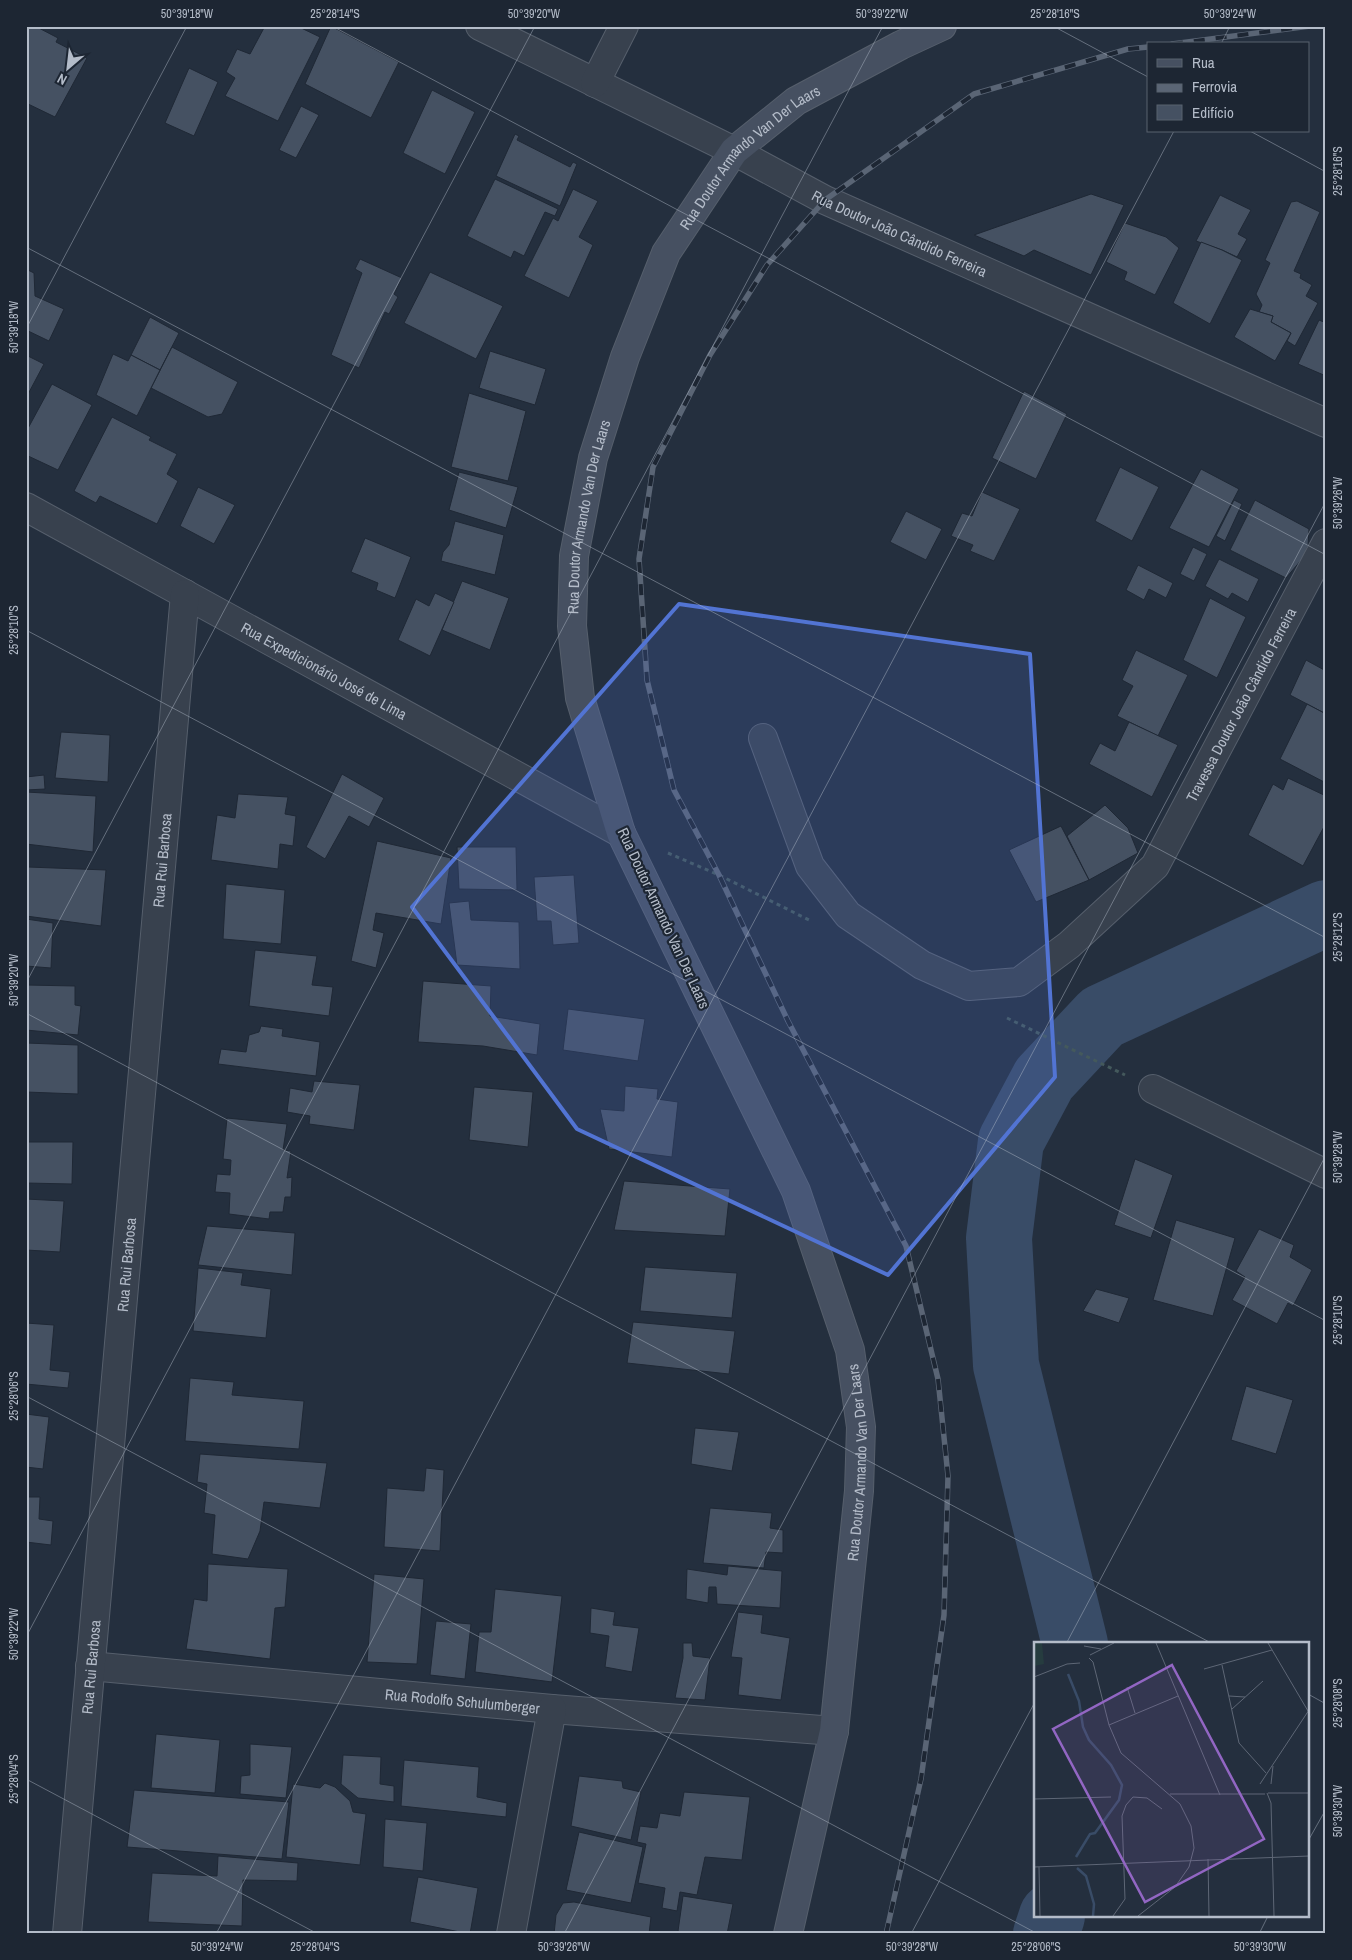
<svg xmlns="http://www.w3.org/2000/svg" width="1352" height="1960" font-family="'Archivo Narrow',sans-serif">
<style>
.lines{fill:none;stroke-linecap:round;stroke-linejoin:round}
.river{stroke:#394c67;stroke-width:66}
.building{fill:#455162;stroke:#1f2835}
.street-casing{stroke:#565f6c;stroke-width:30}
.secondary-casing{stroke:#565f6c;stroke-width:30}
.path{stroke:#44595c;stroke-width:3;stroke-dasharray:4 4;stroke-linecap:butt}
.street{stroke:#38414e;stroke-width:28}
.secondary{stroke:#465061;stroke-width:28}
.rail-casing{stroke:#5a6575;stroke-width:5.5}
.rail{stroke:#1d2633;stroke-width:4;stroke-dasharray:11;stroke-linecap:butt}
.marked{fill:#5274d3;fill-opacity:0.2;stroke:#5274d3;stroke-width:4;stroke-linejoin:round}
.ticks{fill:none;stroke:#b4bcc9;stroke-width:1;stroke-opacity:0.45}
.labels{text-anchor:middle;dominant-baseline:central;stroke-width:4.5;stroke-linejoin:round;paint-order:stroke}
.street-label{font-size:15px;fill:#b4bcc9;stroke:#1d2633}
.inset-river{fill:none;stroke:#394c67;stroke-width:2.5}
.inset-road{fill:none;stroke:#5e6776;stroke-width:1}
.view{fill:#9266c3;fill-opacity:0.15;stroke:#9266c3;stroke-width:2.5}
.inset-edge{fill:none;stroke:#b4bcc9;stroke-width:2.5}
.neatline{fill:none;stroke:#b4bcc9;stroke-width:2}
.ticks-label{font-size:12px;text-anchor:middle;fill:#b4bcc9}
</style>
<rect width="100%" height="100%" fill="#242f3e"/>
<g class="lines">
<g class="river">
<polyline points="1075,1644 1006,1365 999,1238 1011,1141 1044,1079 1102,1017 1326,913"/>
<polyline points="1046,1934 1052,1916"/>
</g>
</g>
<g class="building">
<polygon points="26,26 35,26 58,38 56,42 87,58 55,117 26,103"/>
<polygon points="265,26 297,26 320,37 278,121 225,96 235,78 226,72 237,49 250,54"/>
<polygon points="331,26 399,62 371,118 305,84"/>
<polygon points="189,68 218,82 194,136 165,123"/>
<polygon points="432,90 475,112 445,174 403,153"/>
<polygon points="301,106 319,115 296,158 279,150"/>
<polygon points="515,134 519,136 517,140 570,167 573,162 577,164 560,206 496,176"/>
<polygon points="495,179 558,209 555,216 545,212 524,256 514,251 511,258 467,236"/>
<polygon points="573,189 598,201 579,237 593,245 569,298 524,276 553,218 558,221"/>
<polygon points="1091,194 1124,205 1091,275 1034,250 1024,256 974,235"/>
<polygon points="1220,195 1251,210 1238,234 1247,239 1237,257 1222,250 1196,241"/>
<polygon points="1297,201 1320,212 1294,271 1301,274 1300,278 1312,285 1306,296 1318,303 1295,346 1287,341 1291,333 1271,322 1273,316 1259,312 1262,305 1256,294 1270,263 1265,260 1291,202"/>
<polygon points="1125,223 1166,237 1179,248 1155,295 1124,280 1127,272 1106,262"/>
<polygon points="1201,242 1222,250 1242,260 1210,324 1173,303"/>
<polygon points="360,259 402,278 394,294 398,297 389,314 385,312 359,368 331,355 362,273 355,269"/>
<polygon points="26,269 34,273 35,296 64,309 49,341 26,330"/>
<polygon points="430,272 503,306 476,359 404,323"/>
<polygon points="1250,309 1273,316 1271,322 1291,333 1275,361 1234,337"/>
<polygon points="150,317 179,333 160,370 131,355"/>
<polygon points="1319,320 1326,323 1326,376 1298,364"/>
<polygon points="172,347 238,382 222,414 208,417 151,388"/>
<polygon points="490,351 546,369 535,405 479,388"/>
<polygon points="113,354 128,361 131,355 160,370 137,416 96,395"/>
<polygon points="26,355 44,364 26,398"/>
<polygon points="52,384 92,405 58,470 26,455 26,432"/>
<polygon points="1024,391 1067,414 1036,479 992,458"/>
<polygon points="469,393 526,411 508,481 451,467"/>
<polygon points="112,417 151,437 149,440 177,454 167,474 178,481 157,524 100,496 96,503 74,491"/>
<polygon points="1120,467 1159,487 1132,541 1095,521"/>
<polygon points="1201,469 1239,489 1209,547 1169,528"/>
<polygon points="459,472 518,487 506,528 449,510"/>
<polygon points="198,487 235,505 214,544 180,526"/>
<polygon points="982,492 1020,509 994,561 970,551 973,545 951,536 962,513 972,516"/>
<polygon points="1234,500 1242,504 1225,541 1216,536"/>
<polygon points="1255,500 1309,529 1308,546 1302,559 1286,578 1230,550"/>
<polygon points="906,511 942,529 926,560 890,542"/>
<polygon points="455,521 504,535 495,575 441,561 443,552 449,545"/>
<polygon points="365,538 411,557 395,598 376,590 378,583 351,572"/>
<polygon points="1193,547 1207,554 1194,581 1180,574"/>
<polygon points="1219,559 1259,579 1248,602 1232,593 1228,599 1205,586"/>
<polygon points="1138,565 1173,583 1166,598 1149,589 1144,600 1126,590"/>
<polygon points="462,581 509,598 490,650 442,630"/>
<polygon points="435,593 454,602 430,656 398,640 416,599 429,606"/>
<polygon points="1210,598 1246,617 1217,678 1183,660"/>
<polygon points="1136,650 1188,675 1158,736 1117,716 1133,686 1122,680"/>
<polygon points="1306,660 1326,671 1326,714 1290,695"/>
<polygon points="1307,704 1326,714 1326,783 1280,759"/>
<polygon points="1129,722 1178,745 1152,797 1089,764 1100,743 1115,751"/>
<polygon points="61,732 110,735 108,782 55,778"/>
<polygon points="342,774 384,798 369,827 349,816 325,859 306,847"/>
<polygon points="44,775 45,789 26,790 26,777"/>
<polygon points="1288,778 1326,796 1326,823 1303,866 1248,835 1273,784 1283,790"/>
<polygon points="26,792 96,796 93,852 26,844"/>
<polygon points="238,794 288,797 285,814 296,816 293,846 280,844 278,869 211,860 217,815 235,818"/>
<polygon points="1105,805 1128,828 1138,853 1089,880 1067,836"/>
<polygon points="1061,826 1089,880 1036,902 1009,850"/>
<polygon points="377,841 451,858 441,924 376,913 373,930 384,933 376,968 351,961"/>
<polygon points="457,847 516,847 517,890 459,889"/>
<polygon points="28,867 106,870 101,926 26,916"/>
<polygon points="574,875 579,943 553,945 551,921 537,921 534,877"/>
<polygon points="226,884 285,890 281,944 223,939"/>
<polygon points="469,901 471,920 519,922 520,969 457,965 449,903"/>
<polygon points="26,919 53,923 51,968 26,966"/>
<polygon points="255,950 317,956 312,985 333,987 329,1016 249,1006"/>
<polygon points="423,981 491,986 490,1016 540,1024 537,1055 483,1046 418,1042"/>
<polygon points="26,985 75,986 75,1005 81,1006 78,1035 26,1030"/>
<polygon points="568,1009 645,1019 638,1061 563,1050"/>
<polygon points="261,1026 283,1029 282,1036 320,1042 316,1076 218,1064 221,1049 246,1052 249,1035 259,1032"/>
<polygon points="26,1043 78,1045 78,1094 26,1092"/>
<polygon points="314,1081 360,1085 354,1130 309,1124 310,1116 287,1112 290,1088 312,1092"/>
<polygon points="625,1086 658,1089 657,1099 678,1102 672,1157 609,1149 600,1109 624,1111"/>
<polygon points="474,1087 533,1092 528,1147 469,1140"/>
<polygon points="227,1118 287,1124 283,1150 291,1151 287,1178 292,1177 291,1197 285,1197 283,1212 270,1212 269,1219 229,1214 230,1193 215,1192 217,1174 230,1175 231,1160 223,1159"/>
<polygon points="26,1142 73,1142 72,1184 26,1183"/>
<polygon points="1135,1159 1173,1175 1151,1238 1114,1225"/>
<polygon points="624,1181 730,1189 725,1236 614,1230"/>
<polygon points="26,1199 64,1201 60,1252 26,1250"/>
<polygon points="1176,1220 1235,1238 1213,1316 1153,1300"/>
<polygon points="207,1226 295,1233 292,1275 198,1265"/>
<polygon points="1259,1229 1294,1245 1290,1257 1312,1270 1293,1306 1288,1303 1277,1324 1232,1300 1245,1277 1236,1271"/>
<polygon points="645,1267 737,1273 732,1318 640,1311"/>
<polygon points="198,1268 243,1273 241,1285 271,1289 266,1338 193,1331"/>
<polygon points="1096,1289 1129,1298 1119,1323 1083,1311"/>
<polygon points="633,1322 735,1331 729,1374 627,1363"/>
<polygon points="26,1323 54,1325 50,1370 70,1372 68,1388 26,1384"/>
<polygon points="190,1378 234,1382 232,1395 304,1401 299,1449 185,1441"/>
<polygon points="1246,1386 1293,1400 1276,1454 1231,1440"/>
<polygon points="26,1414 49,1417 43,1469 26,1467"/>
<polygon points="695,1428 739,1432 732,1471 691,1464"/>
<polygon points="200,1454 327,1463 320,1508 264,1502 260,1531 248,1559 212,1554 215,1515 204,1513 207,1484 197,1482"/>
<polygon points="426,1468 444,1470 440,1551 384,1547 387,1488 424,1491"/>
<polygon points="26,1497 40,1497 39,1519 53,1521 51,1545 26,1542"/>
<polygon points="710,1508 772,1513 770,1528 783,1530 783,1553 766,1552 764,1568 703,1563"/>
<polygon points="208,1564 288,1569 285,1607 275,1608 270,1659 186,1649 194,1599 207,1601"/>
<polygon points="728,1566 782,1571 780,1608 717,1604 716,1587 709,1587 708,1603 686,1599 687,1569 727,1575"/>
<polygon points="374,1574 424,1579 417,1664 367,1662"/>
<polygon points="495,1589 562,1596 552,1682 475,1672 479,1632 491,1632"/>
<polygon points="591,1608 615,1612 613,1625 639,1628 632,1672 605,1667 609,1636 590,1633"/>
<polygon points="738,1612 763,1615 761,1633 790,1638 781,1700 738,1695 742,1658 731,1657"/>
<polygon points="436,1621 471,1624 465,1679 430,1675"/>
<polygon points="683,1643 692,1643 693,1656 710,1658 705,1700 675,1698 683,1658"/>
<polygon points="156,1734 220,1740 215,1793 151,1788"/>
<polygon points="250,1744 292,1747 286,1798 240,1794 241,1776 250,1775"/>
<polygon points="343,1755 381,1757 380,1784 394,1786 394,1802 358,1798 341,1784"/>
<polygon points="404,1760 479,1767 477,1797 507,1803 506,1817 401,1806"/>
<polygon points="579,1776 622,1781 623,1788 641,1792 631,1840 571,1826"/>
<polygon points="325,1783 335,1787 350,1801 353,1812 366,1814 360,1865 286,1857 293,1784 320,1788"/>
<polygon points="134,1790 289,1802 282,1859 127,1847"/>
<polygon points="684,1792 750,1797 742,1860 705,1857 697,1895 680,1892 677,1911 662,1908 665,1888 638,1883 646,1844 637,1842 640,1826 657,1828 660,1813 680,1816"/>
<polygon points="385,1819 427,1823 423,1871 383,1867"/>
<polygon points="579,1832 643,1847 631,1903 566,1890"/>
<polygon points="218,1856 298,1863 297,1881 243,1880 242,1926 148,1922 152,1873 217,1876"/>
<polygon points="418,1877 478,1888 470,1934 410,1922"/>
<polygon points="683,1896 733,1904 727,1934 684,1934 678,1931"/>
<polygon points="574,1902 651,1917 649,1934 554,1934 556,1915 563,1903"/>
</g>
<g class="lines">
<g class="street-casing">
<g id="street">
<path id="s1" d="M480,26L734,151L825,200L1326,423"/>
<polyline points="595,83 624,26"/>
<path id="s2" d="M26,507L621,833"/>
<path id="s3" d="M763,738L810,866L848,915L922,965L969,986L1019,982L1069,945L1155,866L1326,543"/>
<polyline points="1153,1089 1326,1174"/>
<path id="s4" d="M90,1666L552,1709L834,1731"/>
<path id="s5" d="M67,1934L185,594"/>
<polyline points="511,1934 552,1709"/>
</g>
</g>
<g class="secondary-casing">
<g id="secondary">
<path id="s6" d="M788,1934L834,1731L859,1491L861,1427L850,1350L796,1191L621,833L580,698L572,626L574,556L593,458L625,357L666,253L734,151L796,101L901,45L942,26"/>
</g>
</g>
<g class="path">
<polyline points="668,853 719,875 809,920"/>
<polyline points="1007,1018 1125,1075"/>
</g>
<use href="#street" class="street"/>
<use href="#secondary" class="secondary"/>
<g class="rail-casing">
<g id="rail">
<polyline points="1172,44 1310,26"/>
<polyline points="886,1934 921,1779 944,1615 948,1476 938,1379 906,1246 788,1021 719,875 674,790 647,680 639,559 653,467 710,355 767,265 825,200 974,94 1128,49 1148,47"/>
</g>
</g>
<use href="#rail" class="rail"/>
</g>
<path class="marked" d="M679,604L1030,654L1055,1077L888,1275L577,1129L412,907Z"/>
<path class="ticks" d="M332,26L1326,555M1053,26L1148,77M1221,44L1230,26M1250,131L1326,172M26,247L1326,938M26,329L187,26M26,630L1326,1321M26,983L535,26M26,1013L1213,1644M26,1396L1038,1934M26,1637L883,26M1066,1644L1326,1155M1308,1694L1326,1704M26,1779L318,1934M1308,1841L1326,1809M216,1934L1174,131M564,1934L1326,501M911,1934L1036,1700M1259,1934L1268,1916"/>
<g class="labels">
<g class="street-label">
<text stroke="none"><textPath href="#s6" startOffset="1888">Rua Doutor Armando Van Der Laars</textPath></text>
<text stroke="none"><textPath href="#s1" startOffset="468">Rua Doutor João Cândido Ferreira</textPath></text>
<text stroke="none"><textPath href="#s6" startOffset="1482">Rua Doutor Armando Van Der Laars</textPath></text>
<text stroke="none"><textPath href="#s2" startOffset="340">Rua Expedicionário José de Lima</textPath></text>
<text stroke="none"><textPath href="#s3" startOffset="751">Travessa Doutor João Cândido Ferreira</textPath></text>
<text stroke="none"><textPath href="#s5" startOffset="1078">Rua Rui Barbosa</textPath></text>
<text transform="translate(664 918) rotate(65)">Rua Doutor Armando Van Der Laars</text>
<text stroke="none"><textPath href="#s5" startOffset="672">Rua Rui Barbosa</textPath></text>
<text stroke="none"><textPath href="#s6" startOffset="478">Rua Doutor Armando Van Der Laars</textPath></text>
<text stroke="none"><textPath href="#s5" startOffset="268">Rua Rui Barbosa</textPath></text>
<text stroke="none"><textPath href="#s4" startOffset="374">Rua Rodolfo Schulumberger</textPath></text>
</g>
</g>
<g transform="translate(1034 1642)">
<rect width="275" height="275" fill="#242f3e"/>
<path d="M0,1H8L10,22L0,24Z" fill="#263c3f"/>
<path class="inset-river" d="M34,32L45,59L49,85L55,98L77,123L88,143L85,158L61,191L56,192L42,215M43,226L52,234L60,262L59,274"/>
<path class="inset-road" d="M122,1L186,153M234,1L274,69M50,4L67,7M56,13L80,1M55,16L59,20L75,83L87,111L146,162L157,184L160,206L155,225L141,245L104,274M188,23L205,101L232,131M170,27L238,8M0,35L33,22L46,21M93,45L101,71M195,54L211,55M198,67L229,39M75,83L144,54M226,142L275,68M237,142L239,124M233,151L237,161L240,274M234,151H275M136,152H231M0,157L77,155M174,217L175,274M0,225L275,214M5,225L6,274M79,274L91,257L88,174L92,163L99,155L113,156L128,167"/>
<path class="view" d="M138,23L230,197L111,260L19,87Z"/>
<rect width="275" height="275" class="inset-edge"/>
</g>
<rect width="1352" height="1960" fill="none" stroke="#1d2633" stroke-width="55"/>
<rect x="1147" y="42" width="162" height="90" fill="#1d2633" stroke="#59626f"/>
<rect x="1157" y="59" width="25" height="8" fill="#465061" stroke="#59626f"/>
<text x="1192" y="68" font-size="15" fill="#b4bcc9">Rua</text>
<rect x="1157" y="84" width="25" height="8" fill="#5a6575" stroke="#59626f"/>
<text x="1192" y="92" font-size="15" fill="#b4bcc9">Ferrovia</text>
<rect x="1157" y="105" width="25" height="15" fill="#455162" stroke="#59626f"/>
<text x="1192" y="118" font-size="15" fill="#b4bcc9">Edifício</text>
<g transform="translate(68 68) rotate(208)" stroke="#1d2633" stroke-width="4" paint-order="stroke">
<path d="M0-4L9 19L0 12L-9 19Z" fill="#b4bcc9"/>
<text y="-8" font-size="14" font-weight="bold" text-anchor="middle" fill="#b4bcc9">N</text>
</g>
<rect x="28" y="28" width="1296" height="1904" class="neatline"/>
<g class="ticks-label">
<text x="187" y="18">50°39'18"W</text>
<text x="335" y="18">25°28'14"S</text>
<text x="534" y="18">50°39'20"W</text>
<text x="882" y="18">50°39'22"W</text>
<text x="1055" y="18">25°28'16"S</text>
<text x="1230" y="18">50°39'24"W</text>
<text transform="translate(1338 171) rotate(-90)" y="4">25°28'16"S</text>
<text transform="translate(14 327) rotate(-90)" y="4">50°39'18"W</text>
<text transform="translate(1338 503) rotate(-90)" y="4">50°39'26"W</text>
<text transform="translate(14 630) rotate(-90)" y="4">25°28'10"S</text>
<text transform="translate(1338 937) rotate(-90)" y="4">25°28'12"S</text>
<text transform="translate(14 980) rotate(-90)" y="4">50°39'20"W</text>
<text transform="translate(1338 1157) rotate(-90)" y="4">50°39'28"W</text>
<text transform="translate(1338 1320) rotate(-90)" y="4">25°28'10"S</text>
<text transform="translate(14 1396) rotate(-90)" y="4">25°28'06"S</text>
<text transform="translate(14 1634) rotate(-90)" y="4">50°39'22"W</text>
<text transform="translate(1338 1703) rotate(-90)" y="4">25°28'08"S</text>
<text transform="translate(14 1779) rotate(-90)" y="4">25°28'04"S</text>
<text transform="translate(1338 1811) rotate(-90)" y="4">50°39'30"W</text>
<text x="217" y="1951">50°39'24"W</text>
<text x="315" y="1951">25°28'04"S</text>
<text x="564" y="1951">50°39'26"W</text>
<text x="912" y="1951">50°39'28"W</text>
<text x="1036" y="1951">25°28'06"S</text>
<text x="1260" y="1951">50°39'30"W</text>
</g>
</svg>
